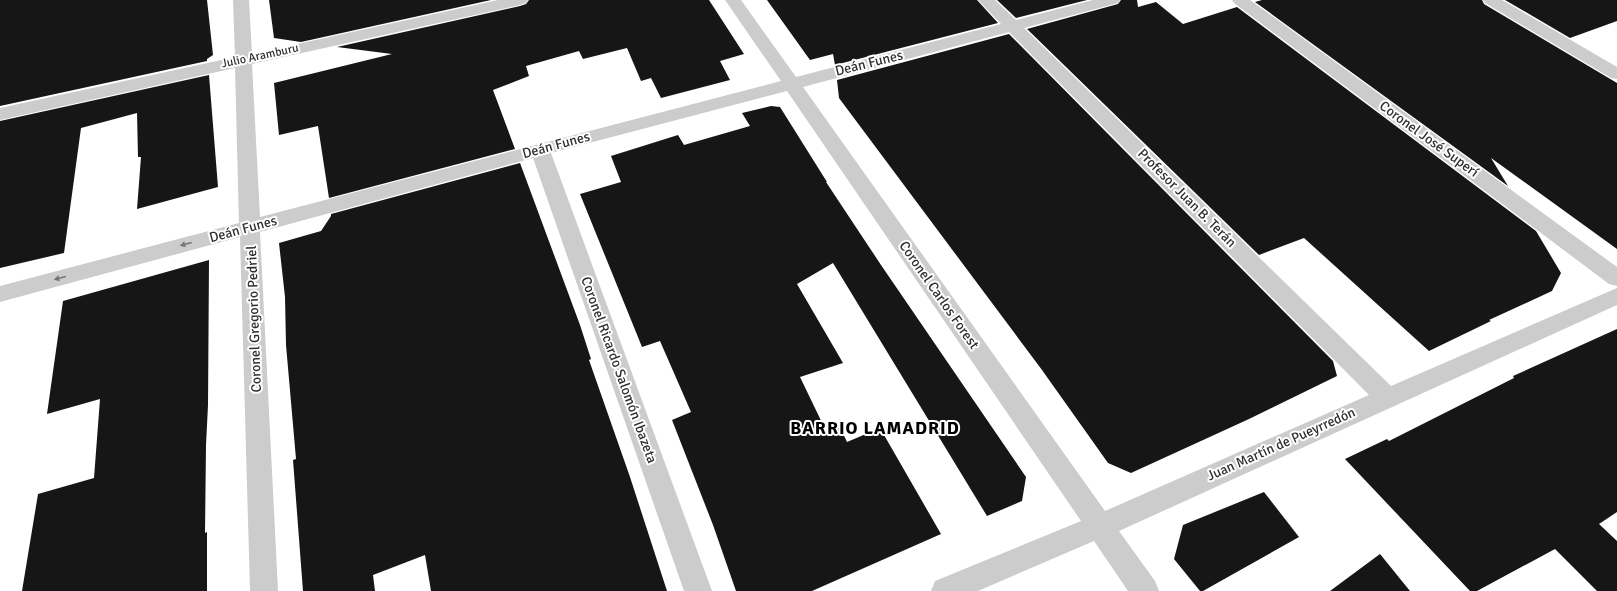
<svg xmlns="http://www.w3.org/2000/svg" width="1617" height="591" font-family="Signika,sans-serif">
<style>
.building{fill:#161616}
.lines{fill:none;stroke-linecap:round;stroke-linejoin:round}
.minor{fill:#ccc;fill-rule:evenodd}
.tertiary{fill:#ccc;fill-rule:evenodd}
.oneway{fill:#767676}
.labels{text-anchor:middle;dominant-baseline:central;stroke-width:4;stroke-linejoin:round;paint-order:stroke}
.far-street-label{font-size:12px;fill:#2f2f2f;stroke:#fff}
.street-label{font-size:14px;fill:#2f2f2f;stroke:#fff}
.district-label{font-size:18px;font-weight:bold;letter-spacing:1px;fill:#000;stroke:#fff}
</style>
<rect width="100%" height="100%" fill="#fff"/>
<g class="building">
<polygon points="0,0 207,0 213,55 207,59 207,61 0,106"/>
<polygon points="269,0 491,0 301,42 274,38"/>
<polygon points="529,0 709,0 744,54 720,61 730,80 661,98 651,78 641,81 627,48 583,59 579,51 526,66 529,76 493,90 515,149 329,198 318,126 279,135 274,83 392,54 337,47 520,6 526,4"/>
<polygon points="767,0 977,0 998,23 835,65 833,54 810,60"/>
<polygon points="997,0 1087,0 1016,18"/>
<polygon points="1121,0 1137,0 1138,7 1156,2 1183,24 1237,7 1536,231 1561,273 1552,291 1489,320 1491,321 1429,351 1304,238 1259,255 1027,29 1118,4"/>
<polygon points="1262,0 1482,0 1484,4 1617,83 1617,249 1491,158 1508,186 1255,2"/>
<polygon points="1505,0 1617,0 1617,21 1570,38"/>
<polygon points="1009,34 1333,361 1337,376 1249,419 1131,473 1108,463 1042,370 839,98 837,80"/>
<polygon points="209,75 218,187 137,209 141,157 138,157 137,113 81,128 64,253 0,268 0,121"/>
<polygon points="771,106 780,107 827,182 826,182 881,265 1026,477 1022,501 987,516 833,263 797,284 843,363 800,377 827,433 840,427 847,442 880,428 941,534 812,591 736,591 713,525 672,420 691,412 660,341 642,347 580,194 621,182 611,156 678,135 684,145 750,126 742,113"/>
<polygon points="520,163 580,325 591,359 589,360 630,477 667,591 431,591 425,555 373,575 375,591 303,591 293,460 296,459 286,345 285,297 279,243 321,231 331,216 331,214"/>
<polygon points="209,260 208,405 206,445 205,533 207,532 207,591 22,591 38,494 94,478 100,399 47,414 63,301"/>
<polygon points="1617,329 1617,512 1599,524 1617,541 1617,591 1597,591 1555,549 1477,591 1470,591 1345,459 1387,439 1389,441 1514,378 1513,376"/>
<polygon points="1264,492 1299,537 1203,591 1200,591 1174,559 1183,525"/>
<polygon points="1380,554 1410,591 1330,591"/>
</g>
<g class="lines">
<g class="minor">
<path d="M233,0H249L252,54L498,0H528L526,3L520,5L252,64L260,217L781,81L725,0H741L796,77L1001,24L978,0H995L1016,20L1093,0H1120L1118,3L1024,28L1391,386L1617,288V305L1119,531L1155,581L1159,591H1128L1094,541L978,591H931L935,581L1081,521L787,91L551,153L712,591H684L533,158L260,232L278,591H250L240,237L0,302V286L239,223L235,68L0,120V108L235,57ZM1009,32L1369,395L1105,511L803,87Z"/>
<polygon points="1483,0 1502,0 1617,67 1617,79 1611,78 1485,3"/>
</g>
<polygon class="tertiary" points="1232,0 1250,0 1617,267 1617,286 1609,284 1234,3"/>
</g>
<defs><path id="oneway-solid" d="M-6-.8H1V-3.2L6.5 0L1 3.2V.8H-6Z"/></defs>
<g class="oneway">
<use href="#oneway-solid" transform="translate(186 244) rotate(165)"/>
<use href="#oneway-solid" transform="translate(60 278) rotate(165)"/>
</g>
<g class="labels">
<g class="far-street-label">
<text transform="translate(260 56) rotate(-12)">Julio Aramburu</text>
</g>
<g class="street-label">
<text transform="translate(869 63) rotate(-14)">Deán Funes</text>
<text transform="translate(1429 139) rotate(36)">Coronel José Superí</text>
<text transform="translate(556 145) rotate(-15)">Deán Funes</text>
<text transform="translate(1187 198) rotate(45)">Profesor Juan B. Terán</text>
<text transform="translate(243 229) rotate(-15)">Deán Funes</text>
<text transform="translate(939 295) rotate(55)">Coronel Carlos Forest</text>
<text transform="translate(254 319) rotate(-92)">Coronel Gregorio Pedriel</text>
<text transform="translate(619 370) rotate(70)">Coronel Ricardo Salomón Ibazeta</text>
<text transform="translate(1281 444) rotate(-24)">Juan Martín de Pueyrredón</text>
</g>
<g class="district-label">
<text x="875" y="428">BARRIO LAMADRID</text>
</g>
</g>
</svg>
